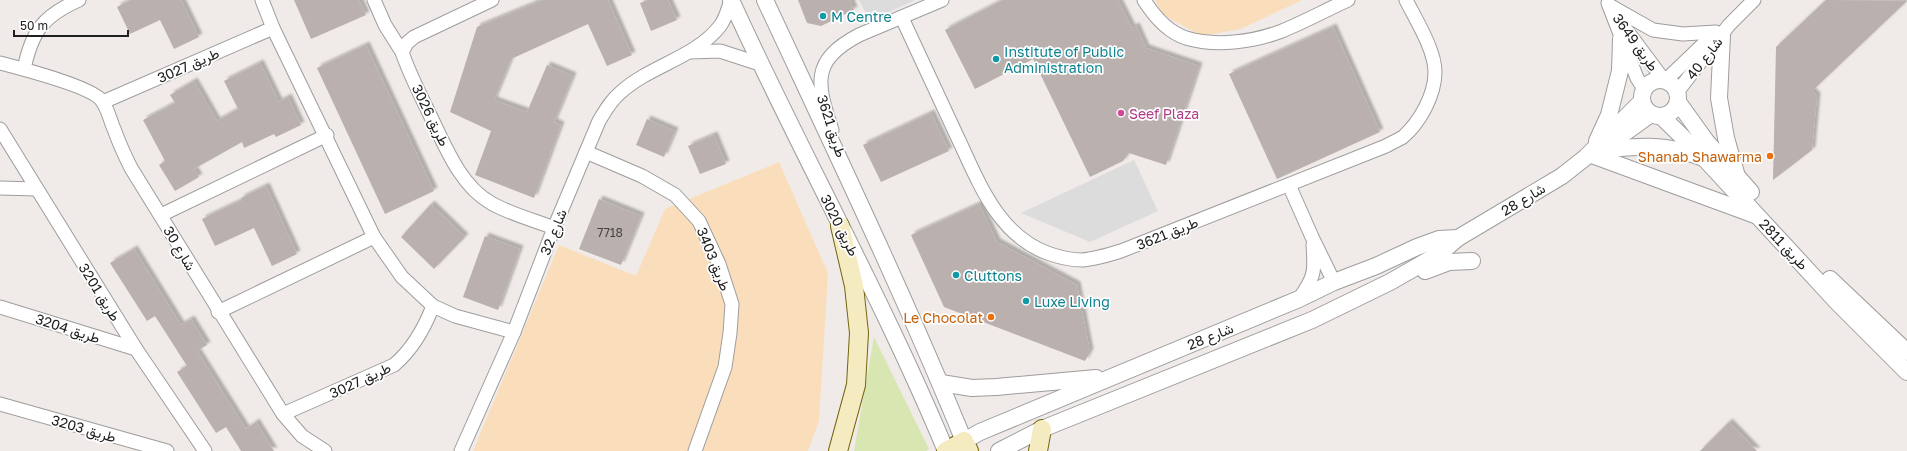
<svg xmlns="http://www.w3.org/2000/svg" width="1907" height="451" font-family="'Golos Text',Vazirmatn,sans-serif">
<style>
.grass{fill:#d8e6b2}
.sand{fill:#fadebc}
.parking{fill:#dcdcdc}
.building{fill:#bab0ad;filter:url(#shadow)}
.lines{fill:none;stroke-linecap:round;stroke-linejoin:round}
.minor-casing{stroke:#9d9d9d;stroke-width:15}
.tertiary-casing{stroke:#9d9d9d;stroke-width:18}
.secondary-casing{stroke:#72640d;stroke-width:20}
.minor{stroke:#fff;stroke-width:13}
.tertiary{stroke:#fff;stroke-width:16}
.secondary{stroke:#f5ebc1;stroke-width:18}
.culture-dot{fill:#0f9aa8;stroke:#fff;stroke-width:1.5}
.hotel-dot{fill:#d1479c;stroke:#fff;stroke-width:1.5}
.food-dot{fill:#e8710a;stroke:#fff;stroke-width:1.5}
.labels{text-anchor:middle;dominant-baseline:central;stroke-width:3.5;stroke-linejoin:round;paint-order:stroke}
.number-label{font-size:12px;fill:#464443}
.culture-label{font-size:14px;fill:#0d838f;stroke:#fff;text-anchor:start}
.street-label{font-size:14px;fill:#202020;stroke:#fff}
.hotel-label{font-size:14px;fill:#b23c85;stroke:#fff;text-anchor:start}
.food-label{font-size:14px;fill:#c56008;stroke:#fff;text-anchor:end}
</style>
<defs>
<filter id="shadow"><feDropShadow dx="3.5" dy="-3.5" stdDeviation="1" flood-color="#0004"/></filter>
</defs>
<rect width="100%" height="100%" fill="#f0ebe8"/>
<polygon class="grass" points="874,337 929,449 926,451 854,451"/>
<g class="sand">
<polygon points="1155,0 1302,0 1241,29 1202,36 1163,15"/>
<polygon points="779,162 828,273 819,421 808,451 473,451 559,245 636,276 665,209"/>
</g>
<g class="parking">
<polygon points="859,0 915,0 870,21"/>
<polygon points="1134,160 1158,211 1090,242 1021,213"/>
</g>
<g class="building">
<polygon points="131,0 181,0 199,37 174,49 160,20 130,34 117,7"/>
<polygon points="294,0 359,0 366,15 311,39"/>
<polygon points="543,0 608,0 632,55 607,66 588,24 511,59 494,100 527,112 547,65 573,76 554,122 561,125 534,198 475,175 491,131 450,112 477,27"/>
<polygon points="648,0 668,0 677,20 651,31 640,3"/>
<polygon points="798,0 850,0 854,10 821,26 807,23"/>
<polygon points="1003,0 1118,0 1132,28 1136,26 1146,48 1199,66 1166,165 1129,153 1123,161 1090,177 1033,59 975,89 945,30"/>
<polygon points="1826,0 1907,1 1812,91 1817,96 1812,150 1773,180 1776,47"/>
<polygon points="1333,27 1380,132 1277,179 1229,74"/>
<polygon points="366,45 434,191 385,214 317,68"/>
<polygon points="260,63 279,102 288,97 301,125 276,137 274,134 244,148 242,142 194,169 199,177 175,191 159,165 165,161 143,120 175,103 170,95 194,81 217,121 238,109 224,81"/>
<polygon points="931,113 949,151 881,182 863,145"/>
<polygon points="647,119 675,131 664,157 636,145"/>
<polygon points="714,135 726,164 700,174 688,146"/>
<polygon points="266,186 297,254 272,266 254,228 215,246 202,219 242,200 241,198"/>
<polygon points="599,199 641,216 621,265 579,249"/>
<polygon points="431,204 465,237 434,269 401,237"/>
<polygon points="979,204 997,242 1077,285 1090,352 1085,361 944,307 911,235"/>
<polygon points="485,236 520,249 498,310 463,297"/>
<polygon points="134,249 181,325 191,319 207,345 197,351 246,429 256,422 274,451 241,451 226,427 216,433 177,372 187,366 155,316 147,321 110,263"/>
<polygon points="1729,422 1757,451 1700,451"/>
</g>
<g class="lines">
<g class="minor-casing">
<g id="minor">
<polyline points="262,0 273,28 374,237 402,277 433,306 455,316 514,332"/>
<polyline points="374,0 385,25 402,52"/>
<path d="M492,0L414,37L407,43L402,52C409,73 419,92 428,111C444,143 459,185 491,203C510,214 534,220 554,228"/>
<path d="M1144,0C1154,16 1168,32 1186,38C1216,47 1253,42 1282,31C1304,22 1326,10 1348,0"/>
<polyline points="1608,3 1637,78 1644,89"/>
<polyline points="1609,5 1653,30 1683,34 1716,32"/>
<path d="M902,18C920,57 938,95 956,134C978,180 997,236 1050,254C1059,257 1072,260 1082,260C1095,259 1108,255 1121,251L1386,146C1391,143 1398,140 1403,137C1420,122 1435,95 1435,72C1435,50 1416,20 1406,0"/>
<polyline points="1619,20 1663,79"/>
<polyline points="690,52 720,51 760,64"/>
<path d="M0,63C19,68 93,87 102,101C108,109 110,120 114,129C119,143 125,156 131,168L283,414L302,436L325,451"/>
<path d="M24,69C32,31 43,16 79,0"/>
<polyline points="1666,80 1715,33"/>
<polyline points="1678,91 1729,25 1754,0"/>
<polyline points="103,102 273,28"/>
<polyline points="0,129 136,349 205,451"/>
<path d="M832,130C817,84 810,61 859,35L942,0"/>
<polyline points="586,152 642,176 675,195 699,221 719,264 732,304 730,333 725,367 695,451"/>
<polyline points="1289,185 1312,237 1334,282"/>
<polyline points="0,188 36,189"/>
<polyline points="161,215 327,135"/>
<path d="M1299,299C1315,277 1315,271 1313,245"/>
<polyline points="0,307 136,349"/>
<polyline points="218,312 374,237"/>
<polyline points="0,404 167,451"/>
<path d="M283,414L394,365C413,349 424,329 433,306"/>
<path d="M461,451L514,332L554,228L599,121C605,111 611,100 621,92C651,65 695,58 720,26C726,18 728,9 731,0"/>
</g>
</g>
<g class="tertiary-casing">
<g id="tertiary">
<path d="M731,0C800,152 882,297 946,451"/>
<path d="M765,0C833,146 903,292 964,441L980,432L1299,299L1334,282L1376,266L1417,247L1439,239L1458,238"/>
<polyline points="1722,35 1719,98 1726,138 1736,173"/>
<circle cx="1660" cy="98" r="18"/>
<polyline points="1678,102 1706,141 1751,192"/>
<polyline points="1661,116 1704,158 1837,302 1907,372"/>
<polyline points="1597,141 1609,115 1620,71 1621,39"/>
<polyline points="1612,142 1651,114"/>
<path d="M1600,150C1637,146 1665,143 1701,157"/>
<polyline points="1592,155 1755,215"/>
<polyline points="1425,271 1449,262 1472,261"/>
<polyline points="1830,279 1907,352"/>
<polyline points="941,383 972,388 996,387 1096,378"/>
<polyline points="999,451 1042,429 1312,320 1390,282 1439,254 1458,238 1562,176 1586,157 1642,101"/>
</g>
</g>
<g class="secondary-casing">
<g id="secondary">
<polyline points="838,451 856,385 859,333 854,286 840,226"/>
<polyline points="946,451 964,441 969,451"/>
<polyline points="1038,451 1042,429"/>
</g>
</g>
<use href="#minor" class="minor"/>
<use href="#tertiary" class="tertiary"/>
<use href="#secondary" class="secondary"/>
</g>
<g class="culture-dot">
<circle cx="823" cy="16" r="4"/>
<circle cx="996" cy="59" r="4"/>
<circle cx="956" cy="275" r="4"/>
<circle cx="1026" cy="301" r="4"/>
</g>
<circle class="hotel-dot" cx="1121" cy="113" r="4"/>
<g class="food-dot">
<circle cx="1770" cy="156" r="4"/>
<circle cx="991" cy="317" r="4"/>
</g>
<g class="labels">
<g class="number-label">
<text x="610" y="232">7718</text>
</g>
<g class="culture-label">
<text x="831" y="16">M Centre</text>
<text x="1004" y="51">Institute of Public<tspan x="1004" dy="16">Administration</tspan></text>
<text x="964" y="275">Cluttons</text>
<text x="1034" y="301">Luxe Living</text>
</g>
<g class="street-label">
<text transform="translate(1636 42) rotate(54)">طريق 3649</text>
<text transform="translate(1704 58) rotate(-52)">شارع 40</text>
<text transform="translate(188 65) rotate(-24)">طريق 3027</text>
<text transform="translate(431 115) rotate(64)">طريق 3026</text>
<text transform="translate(832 126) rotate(72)">طريق 3621</text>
<text transform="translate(1523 199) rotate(-31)">شارع 28</text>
<text transform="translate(840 225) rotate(63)">طريق 3020</text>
<text transform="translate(553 232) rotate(-68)">شارع 32</text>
<text transform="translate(1167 233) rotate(-22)">طريق 3621</text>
<text transform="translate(1784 244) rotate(47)">طريق 2811</text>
<text transform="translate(180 248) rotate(59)">شارع 30</text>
<text transform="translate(714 259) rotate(68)">طريق 3403</text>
<text transform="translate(100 292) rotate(58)">طريق 3201</text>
<text transform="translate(68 328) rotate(18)">طريق 3204</text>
<text transform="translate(1210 336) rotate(-22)">شارع 28</text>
<text transform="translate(360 380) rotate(-25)">طريق 3027</text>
<text transform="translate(84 428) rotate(16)">طريق 3203</text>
</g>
<g class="hotel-label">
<text x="1129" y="113">Seef Plaza</text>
</g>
<g class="food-label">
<text x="1762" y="156">Shanab Shawarma</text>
<text x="983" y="317">Le Chocolat</text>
</g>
</g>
<path d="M14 30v6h114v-6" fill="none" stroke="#202020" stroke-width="2"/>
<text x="20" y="30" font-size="12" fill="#202020" stroke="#ffffff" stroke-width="3" paint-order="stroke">50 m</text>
</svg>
